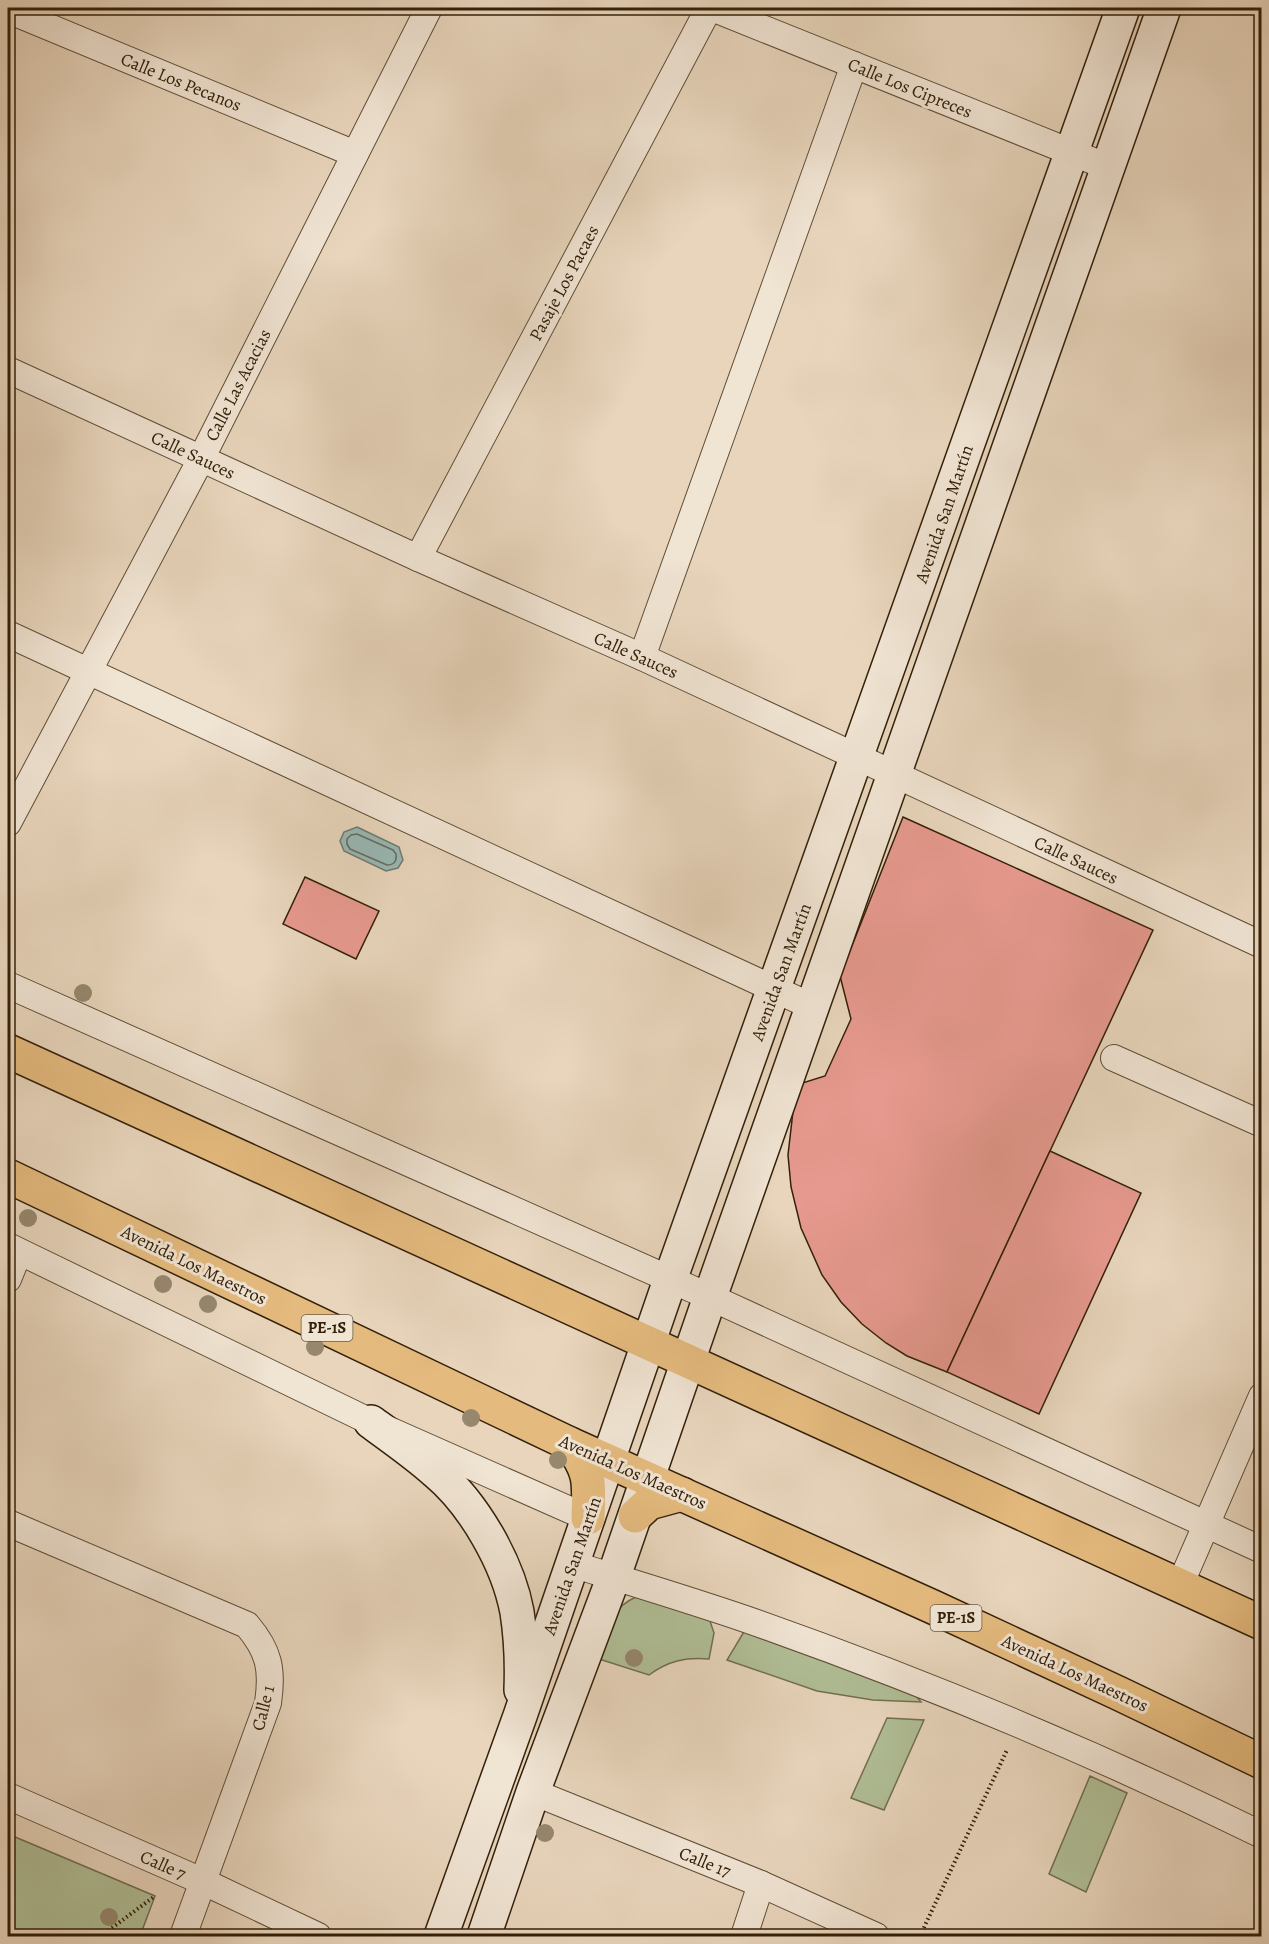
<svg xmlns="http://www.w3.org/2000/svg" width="1269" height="1944" font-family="Alegreya,serif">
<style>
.green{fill:#b0be96;stroke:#726f50;stroke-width:1.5}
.water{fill:#98b8b5;stroke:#707b71;stroke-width:1.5}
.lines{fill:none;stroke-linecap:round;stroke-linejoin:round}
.shore{stroke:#666c60;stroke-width:1.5}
.building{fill:#e6998e;stroke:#33200a;stroke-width:1.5}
.street-casing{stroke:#604d36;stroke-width:28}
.secondary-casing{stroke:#33200a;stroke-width:36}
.highway-casing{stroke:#33200a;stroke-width:36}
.path{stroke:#33200a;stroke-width:4;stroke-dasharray:1.5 3;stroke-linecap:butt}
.street{stroke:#f0e4d3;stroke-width:26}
.secondary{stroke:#f0e4d3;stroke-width:33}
.highway{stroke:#e4ba7e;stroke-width:33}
.tree{fill:#96876d}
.labels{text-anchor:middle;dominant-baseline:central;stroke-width:6;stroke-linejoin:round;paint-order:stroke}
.shield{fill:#f0e4d3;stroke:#6c5b46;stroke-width:1.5}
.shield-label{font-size:16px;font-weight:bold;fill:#33200a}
.street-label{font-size:18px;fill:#33200a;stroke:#f0e4d3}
</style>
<rect width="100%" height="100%" fill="#e8d5bc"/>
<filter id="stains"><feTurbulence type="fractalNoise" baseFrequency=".00333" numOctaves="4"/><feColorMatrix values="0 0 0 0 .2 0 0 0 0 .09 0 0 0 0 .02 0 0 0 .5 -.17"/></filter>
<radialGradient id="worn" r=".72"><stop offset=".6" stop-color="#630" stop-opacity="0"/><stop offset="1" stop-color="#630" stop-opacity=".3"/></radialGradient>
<g class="green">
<path d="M636,1597L709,1618L714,1633L709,1659C685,1657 668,1661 649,1675L599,1659C608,1632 608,1609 636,1597Z"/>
<polygon points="745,1630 906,1683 921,1702 873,1700 817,1691 727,1660"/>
<polygon points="887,1718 924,1720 884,1810 851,1798"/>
<polygon points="1090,1776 1127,1793 1086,1892 1049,1874"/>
<polygon points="8,1834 155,1896 140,1936 8,1936"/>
</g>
<polygon class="water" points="357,827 399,847 403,860 398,868 386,871 344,851 340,841 344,832"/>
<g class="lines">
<path class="shore" d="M357,834L393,850L396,854C397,861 394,865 387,865L350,849L347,844V839L351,835Z"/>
</g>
<g class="building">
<polygon points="903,817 1153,930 947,1372 907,1356 886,1343 862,1324 841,1302 822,1275 801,1228 791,1187 788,1155 796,1085 825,1076 851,1019 840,976"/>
<polygon points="305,877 379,911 356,959 283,924"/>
<polygon points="1050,1151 1141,1193 1039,1414 947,1372"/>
</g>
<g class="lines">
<g class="street-casing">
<g id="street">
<polyline points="712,8 1108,167"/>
<polyline points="8,10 355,154"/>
<polyline points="8,370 418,558 642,657 1262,945"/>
<polyline points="418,558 709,8"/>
<polyline points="8,634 813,1007"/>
<polyline points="642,657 854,65"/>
<polyline points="8,823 201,459 429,8"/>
<polyline points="8,985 710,1297 1262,1550"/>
<polyline points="1114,1058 1262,1124"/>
<polyline points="8,1246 371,1422 588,1518"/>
<polyline points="8,1279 19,1252"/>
<path d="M8,1523L247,1625C269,1651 273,1669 268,1703L183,1936"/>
<path d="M572,1564C633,1583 694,1601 754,1622C927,1683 1097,1754 1262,1835"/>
<polyline points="1180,1585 1262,1396"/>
<polyline points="533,1792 761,1884 876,1936"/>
<polyline points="8,1796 204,1882 318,1936"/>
<polyline points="744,1936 761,1884"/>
</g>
</g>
<g class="secondary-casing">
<g id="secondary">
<path d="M371,1422C393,1438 416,1454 436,1472C474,1504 508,1563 517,1612C521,1638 522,1665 521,1690"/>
<polyline points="441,1936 520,1716 670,1280 1123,8"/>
<polyline points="484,1936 533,1792 614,1576 710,1297 1164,8"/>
</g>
</g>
<g class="highway-casing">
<g id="highway">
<polyline points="8,1051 1262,1623"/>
<polyline points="8,1176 570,1444 933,1607 1118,1693 1262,1762"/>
<path d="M570,1444C592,1473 589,1484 588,1518"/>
<polyline points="635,1516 649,1503 682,1494"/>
</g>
</g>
<g class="path">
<polyline points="101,1936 155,1896"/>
<polyline points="920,1936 1007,1750"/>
</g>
<use href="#street" class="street"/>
<use href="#secondary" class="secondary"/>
<use href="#highway" class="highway"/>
</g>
<g class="tree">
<circle cx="83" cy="993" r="9"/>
<circle cx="28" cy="1218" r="9"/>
<circle cx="163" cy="1284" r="9"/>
<circle cx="208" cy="1304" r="9"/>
<circle cx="315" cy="1347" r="9"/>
<circle cx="471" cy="1418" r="9"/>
<circle cx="558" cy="1460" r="9"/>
<circle cx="634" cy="1658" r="9"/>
<circle cx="545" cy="1833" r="9"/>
<circle cx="109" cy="1917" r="9"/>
</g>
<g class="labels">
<g class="shield">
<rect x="301.5" y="1315" width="51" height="26" rx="4.5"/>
<rect x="930.5" y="1605" width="51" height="26" rx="4.5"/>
</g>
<g class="shield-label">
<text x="327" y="1328">PE-1S</text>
<text x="956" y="1618">PE-1S</text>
</g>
<g class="street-label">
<text transform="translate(181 82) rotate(22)">Calle Los Pecanos</text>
<text transform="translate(910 88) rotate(22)">Calle Los Cipreces</text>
<text transform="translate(564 283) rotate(-62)">Pasaje Los Pacaes</text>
<text transform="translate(238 385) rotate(-63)">Calle Las Acacias</text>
<text transform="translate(193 455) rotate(25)">Calle Sauces</text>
<text transform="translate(944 514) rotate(-71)">Avenida San Martín</text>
<text transform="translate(636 655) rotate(24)">Calle Sauces</text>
<text transform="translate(1076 860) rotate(25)">Calle Sauces</text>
<text transform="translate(781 972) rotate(-70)">Avenida San Martín</text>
<text transform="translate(194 1265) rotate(26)">Avenida Los Maestros</text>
<text transform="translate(633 1472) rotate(24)">Avenida Los Maestros</text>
<text transform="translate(572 1566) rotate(-71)">Avenida San Martín</text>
<text transform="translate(1075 1673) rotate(25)">Avenida Los Maestros</text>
<text transform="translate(263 1708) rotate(-76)">Calle 1</text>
<text transform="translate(705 1862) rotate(22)">Calle 17</text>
<text transform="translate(163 1865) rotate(24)">Calle 7</text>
</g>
</g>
<rect width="1269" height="1944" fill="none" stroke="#e8d5bc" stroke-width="30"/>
<rect x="9" y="9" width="1251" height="1926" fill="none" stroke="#33200a" stroke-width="3"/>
<rect x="15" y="15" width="1239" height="1914" fill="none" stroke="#33200a" stroke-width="1.5"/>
<rect width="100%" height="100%" filter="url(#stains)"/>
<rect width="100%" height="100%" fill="url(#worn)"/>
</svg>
